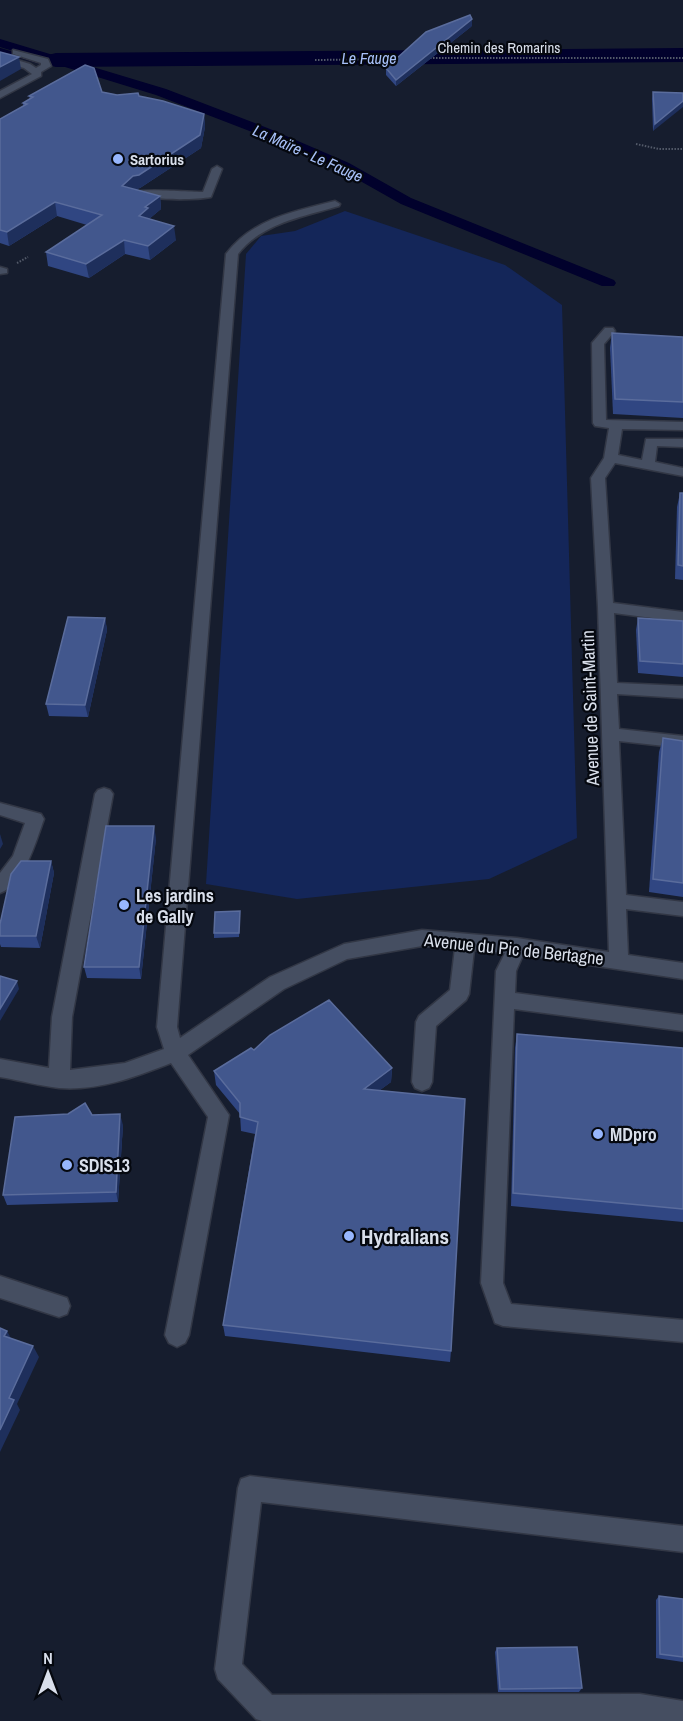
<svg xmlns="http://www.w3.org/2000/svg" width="683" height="1721" font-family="'Archivo Narrow',sans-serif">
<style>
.green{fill:#142659}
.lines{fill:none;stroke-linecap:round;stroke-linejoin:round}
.stream{stroke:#01012c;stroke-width:4}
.canal{fill:#01012c;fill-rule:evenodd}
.river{fill:#01012c;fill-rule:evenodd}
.minor-casing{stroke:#323745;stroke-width:3}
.path{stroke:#535a69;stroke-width:2;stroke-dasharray:1.5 1.5;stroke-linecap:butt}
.minor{fill:#454e61;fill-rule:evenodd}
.wall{fill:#304682}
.shaded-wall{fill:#1e2f5c}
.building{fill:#42578d;stroke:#5a6c9c;stroke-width:1.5}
.poi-dot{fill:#97b6fd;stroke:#05080f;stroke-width:2}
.labels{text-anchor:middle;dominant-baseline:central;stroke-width:4.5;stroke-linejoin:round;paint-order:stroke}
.far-street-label{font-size:15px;fill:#d9dfeb;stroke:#05080f}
.far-poi-label{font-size:15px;font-weight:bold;fill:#d9dfeb;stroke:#05080f;text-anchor:start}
.far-water-label{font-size:16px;font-style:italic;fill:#a7c0f8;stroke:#05080f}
.street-label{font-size:18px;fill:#d9dfeb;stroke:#05080f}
.poi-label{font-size:18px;font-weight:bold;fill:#d9dfeb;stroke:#05080f;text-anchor:start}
.near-poi-label{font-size:21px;font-weight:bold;fill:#d9dfeb;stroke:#05080f;text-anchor:start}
</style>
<rect width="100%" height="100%" fill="#161d2e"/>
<polygon class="green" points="345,211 505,265 562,305 577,838 489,879 297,899 206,884 246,254 261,236 295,231"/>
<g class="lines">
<polyline class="stream" points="0,50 46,64 56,60"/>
<polygon class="canal" points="0,39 166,89 270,129 349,163 411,198 614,280 616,283 614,286 602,286 401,204 339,169 260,135 156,95 0,47"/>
<polygon class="river" points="683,48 683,62 56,67 48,65 45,60 48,55 56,53"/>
<g class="minor-casing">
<g id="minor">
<polygon points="13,50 48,59 51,66 41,72 41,76 0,98 0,91 32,74 24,68 0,61 0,55 30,64 36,68 41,65 41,63 13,54"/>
<path d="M 217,166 L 222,169 L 211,197 C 195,200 147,201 135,192 C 139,188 192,192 203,192 L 212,169 Z"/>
<path d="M 335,201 L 340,204 L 339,206 C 302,217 262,223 238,254 L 177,1027 L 180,1038 L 270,977 L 344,944 L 422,930 L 517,938 L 609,952 L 598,607 L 591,478 L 604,458 L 609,428 L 595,426 L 593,423 L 592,343 L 605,328 L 613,328 L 615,331 L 604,344 L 606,420 L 683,422 L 683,430 L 622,429 L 618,455 L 642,460 L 646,439 L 683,439 L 683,447 L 657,446 L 655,462 L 683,468 L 683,476 L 615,463 L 605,478 L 613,603 L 683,612 L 683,622 L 614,613 L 617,683 L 683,686 L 683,698 L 617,694 L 619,729 L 683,736 L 683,748 L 619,741 L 626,895 L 683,902 L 683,916 L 626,909 L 628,955 L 683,963 L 683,979 L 523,955 L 516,971 L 515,993 L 683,1015 L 683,1031 L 514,1009 L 503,1283 L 511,1304 L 683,1320 L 683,1342 L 503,1326 L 495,1323 L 481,1283 L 496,971 L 505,953 L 474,950 L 469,994 L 466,1000 L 436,1026 L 432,1082 L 429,1088 L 422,1091 L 415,1088 L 412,1082 L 416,1022 L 419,1016 L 450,990 L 455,948 L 422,946 L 347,959 L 284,989 L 188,1055 L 229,1115 L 189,1335 L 185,1343 L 177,1347 L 169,1343 L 165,1335 L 208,1117 L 171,1063 C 135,1077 99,1091 59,1088 C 40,1086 19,1080 0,1077 L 0,1059 L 49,1068 L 52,1017 L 95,794 L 98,790 L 104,788 L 110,790 L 113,794 L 72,1017 L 70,1070 L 125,1063 L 164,1049 L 157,1027 L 226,254 C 252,219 295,211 335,201 Z"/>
<polygon points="0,267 7,269 7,273 0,274"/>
<path d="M 0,803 L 41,814 L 44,819 C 36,841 24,885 0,893 L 0,873 L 13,856 L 25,823 L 0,815 Z"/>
<polygon points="0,1276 67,1298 70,1306 67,1314 59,1317 0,1298"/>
<polygon points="250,1476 683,1526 683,1552 261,1502 242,1664 272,1695 640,1694 683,1701 683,1721 262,1721 256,1719 218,1679 215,1669 238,1488 241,1479"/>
</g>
</g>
<g class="path">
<polyline points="427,58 683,58"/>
<polyline points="315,60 401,59"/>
<polyline points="636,144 659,149 683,149"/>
<polyline points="17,263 28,257"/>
</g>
<use href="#minor" class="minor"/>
</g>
<g class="wall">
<polygon points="472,26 396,86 386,75 386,68"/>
<polygon points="102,92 117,95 139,96 204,114 205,127 201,148 140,188 136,189 160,196 161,209 149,219 176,240 150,260 125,254 89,278 48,266 46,252 87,225 57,216 9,246 0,243 0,119 23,106 23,103 30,99 29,96"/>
<polygon points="653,92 683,93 653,131 652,99"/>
<polygon points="612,333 683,337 683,418 613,414 610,348"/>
<polygon points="680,493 683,493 683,580 675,579 677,507"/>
<polygon points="105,618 107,630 88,717 49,716 46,704"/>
<polygon points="638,618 683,621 683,677 638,673 636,630"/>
<polygon points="663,738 683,741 683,897 649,892 659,752"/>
<polygon points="156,838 141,979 87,978 84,967"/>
<polygon points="51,861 54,873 40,948 1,947 0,944 0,924"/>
<polygon points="240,916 239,937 214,938 214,933"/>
<polygon points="517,1034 683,1048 683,1222 511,1206 515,1048"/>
<polygon points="254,1050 392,1068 391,1082 380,1090 451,1351 450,1362 225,1336 223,1325 255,1134 241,1131 240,1114 216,1085 214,1071"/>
<polygon points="92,1115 123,1125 118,1202 7,1205 3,1195"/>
<polygon points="659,1596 683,1599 683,1662 656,1658 656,1600"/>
<polygon points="497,1648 582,1688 579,1692 498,1692 495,1652"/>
</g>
<g class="shaded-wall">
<polygon points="472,19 472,26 396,86 396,80"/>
<polygon points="19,57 21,69 0,81 0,67"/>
<polygon points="683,101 683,107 653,131 655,124"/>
<polygon points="204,114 205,127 201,148 140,188 134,190 122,186"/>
<polygon points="160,196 161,209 149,219 150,222 139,216 145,207"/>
<polygon points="55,202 57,216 9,246 7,232"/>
<polygon points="174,226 176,240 150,260 148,246"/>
<polygon points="124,240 125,254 89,278 86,264"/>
<polygon points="105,618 107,630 88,717 85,705"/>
<polygon points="154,826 156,838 141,979 139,967"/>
<polygon points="0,834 3,844 0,849"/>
<polygon points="51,861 54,873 40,948 36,936"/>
<polygon points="17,981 19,989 0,1021 0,1009"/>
<polygon points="392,1068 391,1082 364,1102 364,1089"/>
<polygon points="120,1114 123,1125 118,1202 116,1192"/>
<polygon points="7,1331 13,1342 4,1336"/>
<polygon points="33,1346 39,1357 17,1404 20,1410 0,1452 0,1430 9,1398"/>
</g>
<g class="building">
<polygon points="470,15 472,19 396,80 386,68 426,32"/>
<polygon points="0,52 19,57 0,67"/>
<polygon points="85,65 94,68 102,92 117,95 138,93 139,96 163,101 204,114 200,135 139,175 133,176 122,186 160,196 145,207 148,208 139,216 174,226 148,246 124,240 86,264 46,252 102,215 55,202 7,232 0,230 0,119 27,104 23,103 33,97 29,96"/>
<polygon points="653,92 683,93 683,101 655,124"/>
<polygon points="612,333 683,337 683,402 615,399"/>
<polygon points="680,493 683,493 683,566 678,565"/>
<polygon points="68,617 105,618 85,705 46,704"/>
<polygon points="638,618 683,621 683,664 640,661"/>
<polygon points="663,738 683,741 683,883 653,879"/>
<polygon points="106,826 154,826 139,967 84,967"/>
<polygon points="21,861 51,861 36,936 0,936 0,924 11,874"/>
<polygon points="240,911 239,933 214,933 215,912"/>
<polygon points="0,976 17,981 0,1009"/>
<polygon points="329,1000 392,1068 364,1089 465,1099 451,1351 223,1325 258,1122 240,1117 240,1103 214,1071 251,1048 254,1050 270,1035"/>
<polygon points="517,1034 683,1048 683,1209 513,1193"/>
<polygon points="85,1103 92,1115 120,1114 116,1192 3,1195 15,1117 68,1114"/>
<polygon points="0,1328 7,1331 4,1336 33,1346 9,1398 14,1400 0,1430"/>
<polygon points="659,1596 683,1599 683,1657 660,1654"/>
<polygon points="577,1647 582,1688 500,1689 497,1648"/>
</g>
<g class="poi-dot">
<circle cx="118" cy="159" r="6"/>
<circle cx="124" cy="905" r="6"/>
<circle cx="598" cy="1134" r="6"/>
<circle cx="67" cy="1165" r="6"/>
<circle cx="349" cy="1236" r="6"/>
</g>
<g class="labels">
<g class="far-street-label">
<text x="499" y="47">Chemin des Romarins</text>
</g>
<g class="far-poi-label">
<text x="130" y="159">Sartorius</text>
</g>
<g class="far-water-label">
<text x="369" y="58">Le Fauge</text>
<text transform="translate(308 153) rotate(24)">La Maïre - Le Fauge</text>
</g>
<g class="street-label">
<text transform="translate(590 708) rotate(-92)">Avenue de Saint-Martin</text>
<text transform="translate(514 949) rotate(6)">Avenue du Pic de Bertagne</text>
</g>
<g class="poi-label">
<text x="136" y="895">Les jardins<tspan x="136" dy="21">de Gally</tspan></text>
<text x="610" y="1134">MDpro</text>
<text x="79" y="1165">SDIS13</text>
</g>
<g class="near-poi-label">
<text x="361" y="1236">Hydralians</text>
</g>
</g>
<g transform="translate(48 1673)" stroke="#05080f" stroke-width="4.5" paint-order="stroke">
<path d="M0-4.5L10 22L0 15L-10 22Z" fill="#d9dfeb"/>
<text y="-9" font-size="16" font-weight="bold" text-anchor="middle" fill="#d9dfeb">N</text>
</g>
</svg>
